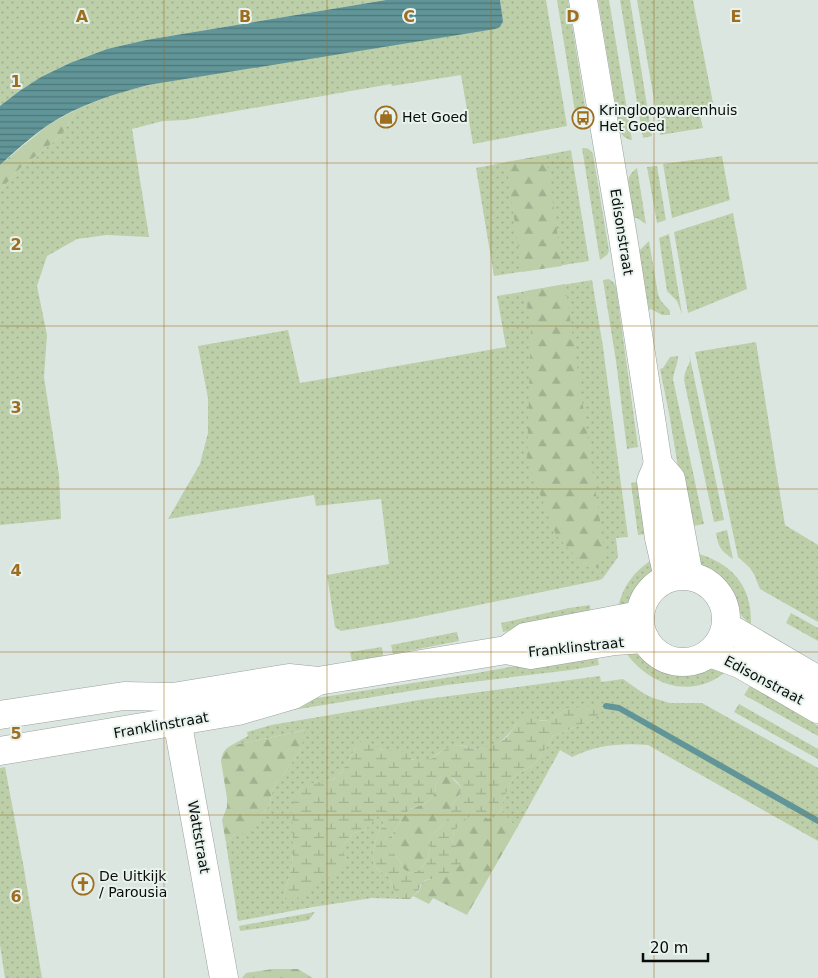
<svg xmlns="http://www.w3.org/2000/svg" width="818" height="978" font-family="'DejaVu Sans',sans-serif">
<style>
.grass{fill:url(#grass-dots)}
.forest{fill:url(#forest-firs)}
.wetland{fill:url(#wetland-marsh);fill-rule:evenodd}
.water{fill:url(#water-rules)}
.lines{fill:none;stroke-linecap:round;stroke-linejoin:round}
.stream{stroke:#619598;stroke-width:6}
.minor-casing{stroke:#99a29d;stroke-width:29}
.minor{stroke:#fff;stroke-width:28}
.grid{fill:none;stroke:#9d6d20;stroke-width:1;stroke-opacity:0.55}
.labels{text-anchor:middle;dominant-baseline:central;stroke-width:4;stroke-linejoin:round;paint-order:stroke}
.poi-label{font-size:14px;fill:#090c0b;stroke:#e9f3ee;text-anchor:start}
.street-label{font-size:14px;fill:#090c0b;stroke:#e9f3ee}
.grid-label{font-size:16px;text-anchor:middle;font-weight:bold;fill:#9d6d20;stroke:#e9f3ee;stroke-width:4;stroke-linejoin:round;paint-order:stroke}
</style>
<defs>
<pattern id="grass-dots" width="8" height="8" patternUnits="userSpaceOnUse" patternTransform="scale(1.25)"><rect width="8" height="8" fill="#bccfa9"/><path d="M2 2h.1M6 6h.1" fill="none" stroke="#a0b190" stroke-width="1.8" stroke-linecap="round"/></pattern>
<pattern id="forest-firs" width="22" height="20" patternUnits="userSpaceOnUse" patternTransform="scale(1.25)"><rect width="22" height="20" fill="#bccfa9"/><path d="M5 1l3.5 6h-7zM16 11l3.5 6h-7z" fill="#a0b190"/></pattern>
<pattern id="wetland-marsh" width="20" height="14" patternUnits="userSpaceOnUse" patternTransform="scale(1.25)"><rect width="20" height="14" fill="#bccfa9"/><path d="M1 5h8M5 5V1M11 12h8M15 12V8" fill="none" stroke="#a0b190"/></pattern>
<pattern id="water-rules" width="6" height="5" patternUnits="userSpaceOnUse" patternTransform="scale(1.25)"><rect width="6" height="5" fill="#619598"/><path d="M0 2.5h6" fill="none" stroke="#4e787a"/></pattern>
</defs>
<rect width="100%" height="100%" fill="#dce6e1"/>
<g class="grass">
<polygon points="0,0 386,0 146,40 107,49 70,63 41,77 18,92 0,106"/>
<polygon points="500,0 546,0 567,126 473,144 461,75 392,86 391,84 185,120 163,121 132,129 149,237 107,235 77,239 47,256 37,286 47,335 44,377 59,475 61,519 0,525 0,191 18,170 61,136 77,109 118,93 148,85 503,21"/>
<path d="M 557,0 L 568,0 L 586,112 C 585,118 584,121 577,124 Z"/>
<polygon points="598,0 609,0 632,140 630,140 624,137 620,132"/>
<polygon points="620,0 630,0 652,136 643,138"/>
<polygon points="637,0 693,0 714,108 699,112 703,128 660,135"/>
<path d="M 582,148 C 588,148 590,149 593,154 L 609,251 L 607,255 L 600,260 Z"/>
<polygon points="571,150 589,261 494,276 476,168"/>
<polygon points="722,156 730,200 672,218 663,164"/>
<polygon points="657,166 666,220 657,223 647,167"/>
<path d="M 637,168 L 646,224 L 637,218 L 634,218 L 628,181 C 629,175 632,172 637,168 Z"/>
<polygon points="733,213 747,289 688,313 674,232"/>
<polygon points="669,234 682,314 677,301 667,291 659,238"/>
<polygon points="649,241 658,294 661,301 670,311 670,315 662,315 651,309 649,310 639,251"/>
<polygon points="609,279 613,282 616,286 638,447 627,449 616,361 603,280"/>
<polygon points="592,280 603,347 628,537 616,538 618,557 603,578 600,580 411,619 341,631 335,627 327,575 389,564 381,499 316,506 314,495 168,519 200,464 208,433 208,398 198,346 288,330 300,383 506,347 497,296"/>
<polygon points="756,342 785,525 818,545 818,622 760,589 754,574 749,567 738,557 695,352"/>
<polygon points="689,353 724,520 714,522 684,380 685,373 690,361"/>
<path d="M 678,356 C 678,364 674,371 673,379 L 704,524 L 688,527 L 669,413 L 660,369 L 663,368 L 670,357 Z"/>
<polygon points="644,481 651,533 639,535 638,535 631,483"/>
<path d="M 727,530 L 733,559 C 720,550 719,548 716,533 Z"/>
<path d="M 696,553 C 731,563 752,585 751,623 L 750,624 C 746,620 742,617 739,612 C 734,604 733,595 727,587 C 716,572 702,572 696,553 Z"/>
<path d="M 650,561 L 653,569 C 650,577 644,582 639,588 C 634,595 629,601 623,607 L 618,607 C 623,586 633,573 650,561 Z"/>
<polygon points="590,605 591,616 503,632 501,623 569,608"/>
<polygon points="791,613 818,628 818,641 786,623"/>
<polygon points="457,632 459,641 393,654 391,645"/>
<polygon points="382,647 383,656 352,661 350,652"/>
<path d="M 624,650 L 640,653 L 652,663 L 660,667 L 674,672 L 684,673 L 695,672 L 712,667 L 728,670 C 693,701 648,686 624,650 Z"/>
<polygon points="596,651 599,665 571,670 447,685 268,714 304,700 477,673"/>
<path d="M 600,676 L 601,682 L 623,679 L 643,693 L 653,698 L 670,703 L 702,703 L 818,768 L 818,841 L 648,745 C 620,743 597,745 572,757 L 560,750 L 517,828 L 501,811 L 503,800 L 511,782 L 516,775 L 534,765 L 543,753 L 553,736 L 593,720 L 568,708 L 550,720 L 518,722 C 508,736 497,749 478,749 C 471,749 465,745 459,745 C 453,746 445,749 440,752 C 437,754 434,757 431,759 C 413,765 380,750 365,740 C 348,748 349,776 328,781 C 323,783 317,783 312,783 L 293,850 L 292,866 L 284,895 L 285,901 L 347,860 L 343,852 L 343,845 L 354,833 L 365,830 L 379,814 L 382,817 L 384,824 C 374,838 373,849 373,866 L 389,877 L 396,896 L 402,899 L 372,898 L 313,907 L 238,921 L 226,843 L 234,835 L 261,816 L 270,804 L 271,796 L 276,783 L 286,771 L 300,751 L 305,730 L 230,746 L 248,736 L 247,732 L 271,725 L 419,700 Z"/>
<polygon points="753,681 771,692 818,726 818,736 744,695"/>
<polygon points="739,704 818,749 818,759 734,712"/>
<polygon points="5,767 24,869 42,978 5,978 0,945 0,768"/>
<polygon points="315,912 309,920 262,928 240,931 239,926"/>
</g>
<g class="forest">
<polygon points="77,109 61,136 18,170 0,191 0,165 48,125"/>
<polygon points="546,155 562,266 522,272 506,162"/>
<polygon points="565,284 605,555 598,567 585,567 556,535 527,461 531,328 525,291"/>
<path d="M 306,730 L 300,751 L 286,771 L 276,783 L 271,796 L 270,804 L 261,816 L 244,833 L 234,835 L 226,843 L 222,820 L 227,807 L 227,798 L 221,761 C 222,754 224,750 230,746 Z"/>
<path d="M 442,776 L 450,776 L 462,788 L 458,797 L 453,803 L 450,817 L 443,825 L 430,836 C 430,850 430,864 417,871 C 413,873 410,874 406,871 C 401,868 401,862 398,858 C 396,856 394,854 392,852 L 392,836 L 403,817 L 410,809 L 424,804 L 431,799 L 435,793 L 436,783 Z"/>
<path d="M 501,811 L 517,828 L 467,915 L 433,898 L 429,904 L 413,896 C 415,894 417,893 419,891 C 424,882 418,882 431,879 L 452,843 L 454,831 L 465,819 L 472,814 L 480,814 L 495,817 Z"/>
<polygon points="273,969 298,969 313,978 242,978 246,973"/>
</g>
<path class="wetland" d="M 606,706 L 593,720 L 553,736 L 543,753 L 534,765 L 516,775 L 511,782 L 503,800 L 501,811 L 495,817 L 488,819 L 480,814 L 472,814 L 454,831 L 452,843 L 464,852 L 463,859 L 460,865 L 449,876 L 425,880 L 421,884 L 419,890 L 410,899 L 402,899 L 396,896 L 389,877 L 373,866 C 373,849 374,838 384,824 L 382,817 L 379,815 L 365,830 L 354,833 L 343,845 L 343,852 L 347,860 L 344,867 L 291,902 L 285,901 L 284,895 L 292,866 L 293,850 L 292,811 L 295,799 L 303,789 L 312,783 L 328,781 L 334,779 L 342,772 L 359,742 L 365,739 L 382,750 L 406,752 L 412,760 L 431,759 L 442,751 L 451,746 L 459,745 L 476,749 L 485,748 L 500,742 L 507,737 L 518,722 L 531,712 L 540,721 L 550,720 L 568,708 ZM 442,776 C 453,776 456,780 462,788 L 458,797 L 453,803 L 449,817 L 443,825 L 430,836 C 430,850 430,864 417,871 C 413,873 410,874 406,871 C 401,868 401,862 398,858 C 396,856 394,854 392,852 L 392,836 L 403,817 L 410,809 L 424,804 L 431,799 L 435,793 L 436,783 Z"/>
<path class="water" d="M 386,0 L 500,0 L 503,21 L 500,27 L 495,29 L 148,85 C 114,94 78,105 48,125 C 31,137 15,151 0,165 L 0,106 L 18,92 L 41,77 L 70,63 L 107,49 L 146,40 Z"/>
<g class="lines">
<polyline class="stream" points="606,706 619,708 818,821"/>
<g class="minor-casing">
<g id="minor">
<polyline points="583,0 623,237 658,464 671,479 689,576"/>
<polyline points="658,464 651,481 659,538 668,578"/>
<circle cx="683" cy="619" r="43"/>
<polyline points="726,626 818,680"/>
<polyline points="512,646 525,637 640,615"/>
<polyline points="710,653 740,664 818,709"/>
<polyline points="174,703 224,978"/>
<polyline points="0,715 124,696 173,697 289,678 318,681 506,650 531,655 615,641 645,639"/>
<polyline points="0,751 238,711 293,695 316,682"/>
</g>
</g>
<use href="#minor" class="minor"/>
</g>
<path class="grid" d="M 164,0 L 164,978M 327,0 L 327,978M 491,0 L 491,978M 654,0 L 654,978M 0,163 L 818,163M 0,326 L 818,326M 0,489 L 818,489M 0,652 L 818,652M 0,815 L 818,815"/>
<defs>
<g id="shop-ring" transform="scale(1.125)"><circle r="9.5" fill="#e9f3ee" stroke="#9d6d20" stroke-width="1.5"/><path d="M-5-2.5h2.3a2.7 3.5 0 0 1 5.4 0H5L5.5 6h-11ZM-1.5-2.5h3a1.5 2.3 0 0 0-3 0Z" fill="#9d6d20"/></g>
<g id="bus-ring" transform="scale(1.125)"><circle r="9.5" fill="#e9f3ee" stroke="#9d6d20" stroke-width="1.5"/><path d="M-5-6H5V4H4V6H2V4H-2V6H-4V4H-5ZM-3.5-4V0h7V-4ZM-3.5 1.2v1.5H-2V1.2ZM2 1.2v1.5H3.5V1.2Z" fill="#9d6d20"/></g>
<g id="church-ring" transform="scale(1.125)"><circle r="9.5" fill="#e9f3ee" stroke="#9d6d20" stroke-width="1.5"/><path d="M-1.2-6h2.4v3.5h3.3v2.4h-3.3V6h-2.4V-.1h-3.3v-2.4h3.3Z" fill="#9d6d20"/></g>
</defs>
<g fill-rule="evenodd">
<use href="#shop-ring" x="386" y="117"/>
<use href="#bus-ring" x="583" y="118"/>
<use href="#church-ring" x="83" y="884"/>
</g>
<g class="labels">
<g class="poi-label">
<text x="599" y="110">Kringloopwarenhuis<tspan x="599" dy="16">Het Goed</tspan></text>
<text x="402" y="117">Het Goed</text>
<text x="99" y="876">De Uitkijk<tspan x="99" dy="16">/ Parousia</tspan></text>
</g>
<g class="street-label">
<text transform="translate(622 232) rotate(81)">Edisonstraat</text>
<text transform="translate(576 647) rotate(-6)">Franklinstraat</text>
<text transform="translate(764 680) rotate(28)">Edisonstraat</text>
<text transform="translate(161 725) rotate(-10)">Franklinstraat</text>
<text transform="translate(199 837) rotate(80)">Wattstraat</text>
</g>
</g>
<g class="grid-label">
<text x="82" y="22">A</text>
<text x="245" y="22">B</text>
<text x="409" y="22">C</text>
<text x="573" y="22">D</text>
<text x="736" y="22">E</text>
<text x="16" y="87">1</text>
<text x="16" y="250">2</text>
<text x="16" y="413">3</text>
<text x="16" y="576">4</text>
<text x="16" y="739">5</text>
<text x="16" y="902">6</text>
</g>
<path d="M643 953v8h65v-8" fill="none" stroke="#090c0b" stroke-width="2.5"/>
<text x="650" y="953" font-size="15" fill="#090c0b" stroke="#e9f3ee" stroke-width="4" paint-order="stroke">20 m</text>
</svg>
